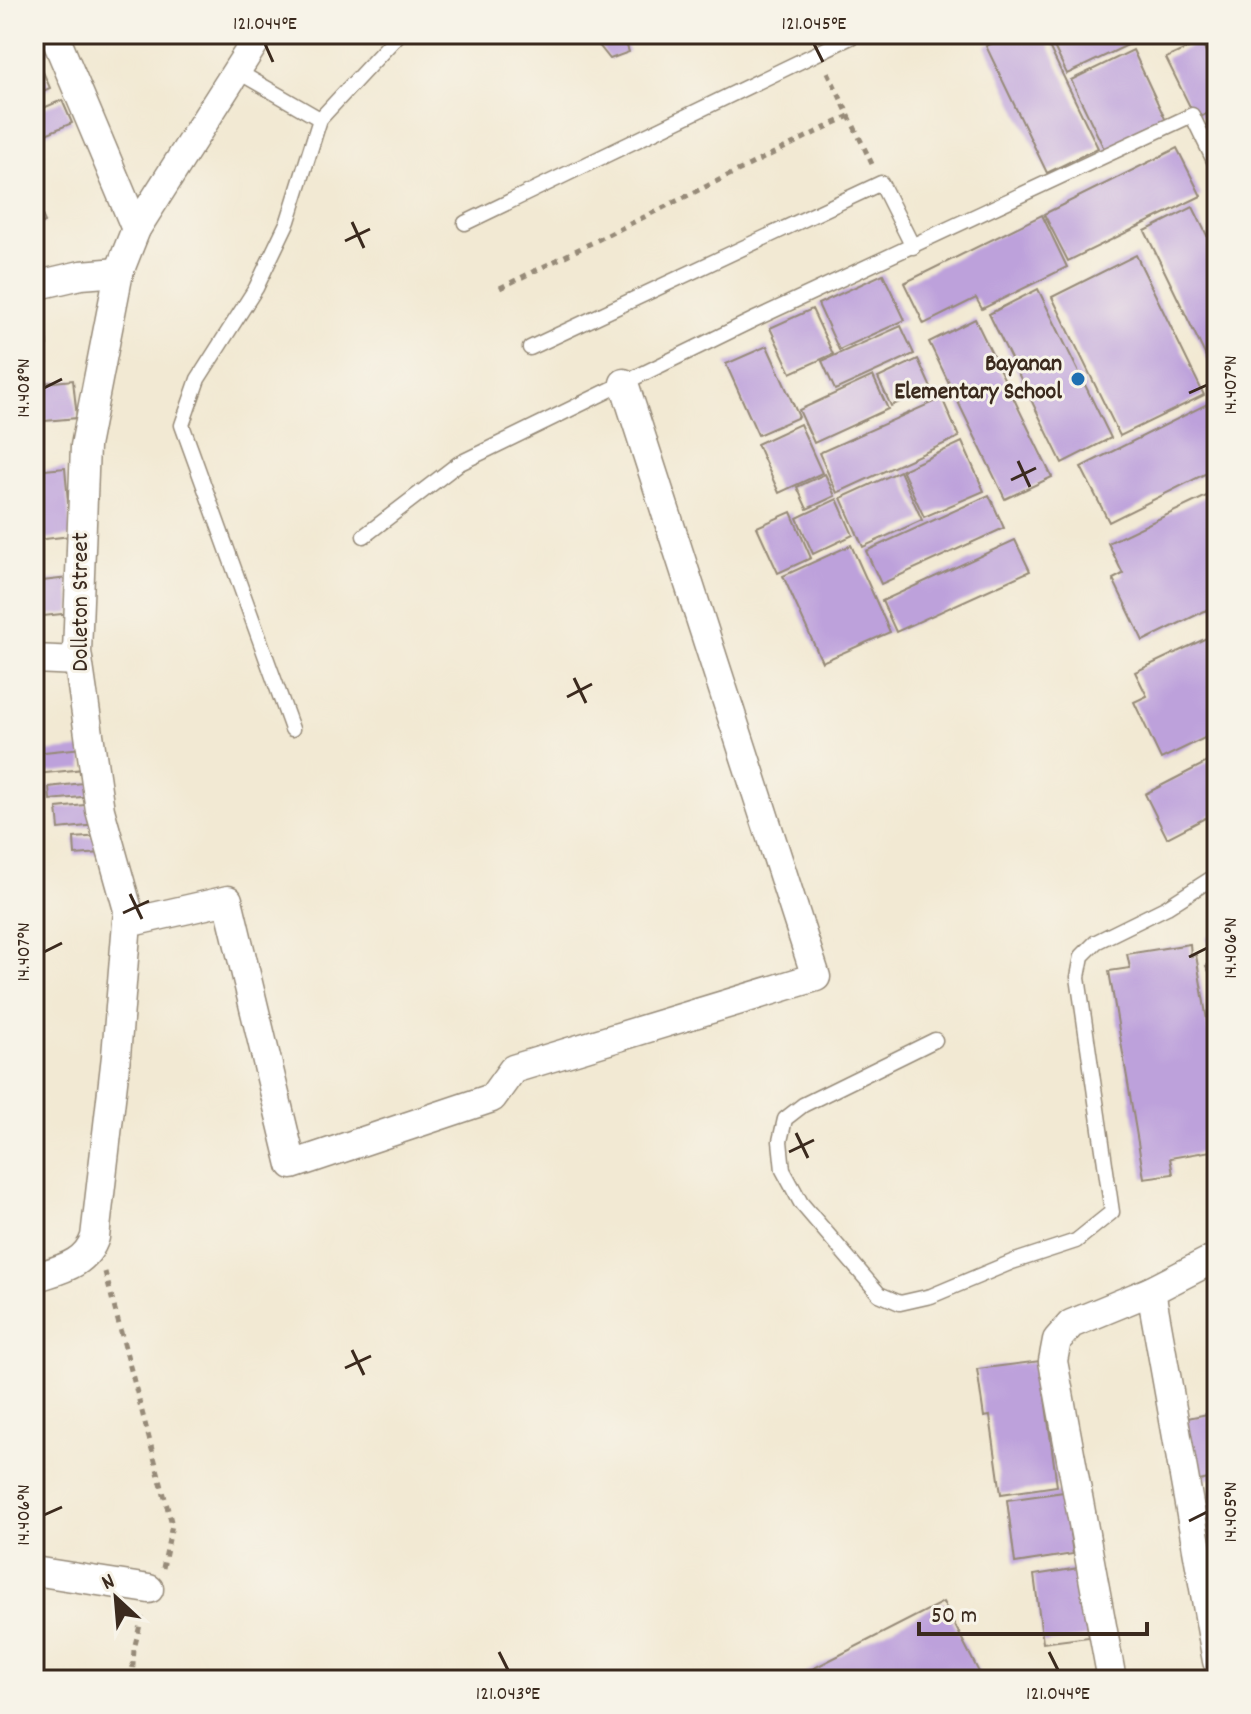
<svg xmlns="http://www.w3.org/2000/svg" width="1251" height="1714" font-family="Dekko,sans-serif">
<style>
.building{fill:#bda1db}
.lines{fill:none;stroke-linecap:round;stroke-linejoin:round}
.lane-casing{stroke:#968a78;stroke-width:17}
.street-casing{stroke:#968a78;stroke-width:31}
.path{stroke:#968a78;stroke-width:5;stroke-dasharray:6 6;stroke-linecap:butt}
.lane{stroke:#fff;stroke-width:14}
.street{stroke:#fff;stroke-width:28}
.ticks{fill:none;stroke:#3b2a1e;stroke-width:3}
.poi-dot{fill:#1f6fb2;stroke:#f7f3e8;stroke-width:3}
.labels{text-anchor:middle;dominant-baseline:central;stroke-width:6;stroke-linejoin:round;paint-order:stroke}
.poi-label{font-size:24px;font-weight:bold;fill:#3b2a1e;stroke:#f7f3e8;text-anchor:end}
.street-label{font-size:24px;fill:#3b2a1e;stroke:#f7f3e8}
.neatline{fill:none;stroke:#3b2a1e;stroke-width:3}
.ticks-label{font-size:20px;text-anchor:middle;fill:#3b2a1e}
</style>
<rect width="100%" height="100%" fill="#f7f3e8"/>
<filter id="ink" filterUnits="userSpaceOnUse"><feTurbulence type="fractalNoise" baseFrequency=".0125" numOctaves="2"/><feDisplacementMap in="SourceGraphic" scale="16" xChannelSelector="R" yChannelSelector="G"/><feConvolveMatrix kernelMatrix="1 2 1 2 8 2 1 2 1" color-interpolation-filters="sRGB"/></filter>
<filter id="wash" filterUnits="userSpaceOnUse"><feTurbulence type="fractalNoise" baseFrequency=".006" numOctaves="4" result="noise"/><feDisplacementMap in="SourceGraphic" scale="32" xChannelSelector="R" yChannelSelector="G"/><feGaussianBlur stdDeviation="1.8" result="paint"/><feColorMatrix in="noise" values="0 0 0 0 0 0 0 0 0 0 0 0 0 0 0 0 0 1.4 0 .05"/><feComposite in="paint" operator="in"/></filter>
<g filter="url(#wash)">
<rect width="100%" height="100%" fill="#f2e9d3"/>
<g id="blocks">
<g class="building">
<polygon points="34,34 50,34 56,48 34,57"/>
<polygon points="1011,34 1043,34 1098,148 1047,173 986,46"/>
<polygon points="1048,34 1131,34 1134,42 1067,74"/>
<polygon points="1202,34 1217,34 1217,48 1210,51"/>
<polygon points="623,35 629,52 610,59 598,44"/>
<polygon points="1201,42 1217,76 1217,109 1196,119 1166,58"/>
<polygon points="1133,50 1167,123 1106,153 1071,80"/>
<polygon points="40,65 50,88 34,95 34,68"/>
<polygon points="62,100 72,123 34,139 34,112"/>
<polygon points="1217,120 1217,158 1202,127"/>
<polygon points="1177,148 1201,196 1068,261 1044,214"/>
<polygon points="34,196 45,222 34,227"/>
<polygon points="1193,207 1217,256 1217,379 1145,231"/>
<polygon points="1042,215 1067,267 982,309 976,298 924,324 904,283"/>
<polygon points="1136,255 1204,395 1120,436 1052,297"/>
<polygon points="883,274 905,320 839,350 818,304"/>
<polygon points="1038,289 1111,438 1062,463 989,314"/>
<polygon points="812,309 833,354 791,373 770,328"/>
<polygon points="44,311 47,345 34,347 34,312"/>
<polygon points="975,319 1052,477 1005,499 929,342"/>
<polygon points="901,326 914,354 835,390 822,361"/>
<polygon points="767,346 799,417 758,435 726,364"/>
<polygon points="40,355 41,373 34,374 34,356"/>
<polygon points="918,359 931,388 891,406 878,378"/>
<polygon points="873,376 888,409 814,443 799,410"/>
<polygon points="73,380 77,418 34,422 34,384"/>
<polygon points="942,398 959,437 837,493 819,453"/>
<polygon points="1217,399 1217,468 1109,522 1081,467"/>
<polygon points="800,424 822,473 779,493 757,444"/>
<polygon points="962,442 984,491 924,517 902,470"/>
<polygon points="65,468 71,536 36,540 34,471"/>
<polygon points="900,471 922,520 863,547 841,498"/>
<polygon points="825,474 835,496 807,509 797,487"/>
<polygon points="1217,491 1217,605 1143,641 1113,579 1123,574 1108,543"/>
<polygon points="989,495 1004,528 881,584 866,551"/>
<polygon points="837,499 853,535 813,554 797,518"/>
<polygon points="791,512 811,558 778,573 757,527"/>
<polygon points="1015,540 1030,571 896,632 882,601"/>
<polygon points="851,545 890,632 822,662 783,576"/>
<polygon points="68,578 71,613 34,617 34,582"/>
<polygon points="1217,633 1217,732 1161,759 1134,702 1147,696 1135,672"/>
<polygon points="82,748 83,769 37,774 35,753"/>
<polygon points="1217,757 1217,812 1167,838 1145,794"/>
<polygon points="91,782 92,796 50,800 49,787"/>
<polygon points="94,804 96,825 59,829 57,808"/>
<polygon points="101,836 102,853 75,855 74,838"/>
<polygon points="1217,932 1217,958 1206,938"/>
<polygon points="1190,944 1191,956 1196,955 1217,1080 1217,1150 1170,1158 1173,1174 1144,1178 1109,971 1130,968 1127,954"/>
<polygon points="1217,960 1217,986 1206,966"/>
<polygon points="1040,1361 1057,1486 1001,1494 990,1416 984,1417 977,1369"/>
<polygon points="1217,1412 1217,1477 1195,1482 1183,1419"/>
<polygon points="1064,1492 1073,1554 1015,1563 1007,1500"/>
<polygon points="1079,1568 1089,1637 1043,1643 1034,1575"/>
<polygon points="943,1602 983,1680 791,1680"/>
</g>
</g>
</g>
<g filter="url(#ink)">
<use href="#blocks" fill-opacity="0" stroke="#968a78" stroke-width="2"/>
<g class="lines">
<g class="lane-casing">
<g id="lane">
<polyline points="235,70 320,119"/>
<polyline points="465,223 857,34"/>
<polyline points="530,348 881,183 913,247"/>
<polyline points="364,536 458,464 753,320 1192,115 1217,167"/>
<polyline points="292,729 182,425 198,379 256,288 288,221 320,119 399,34"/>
<polyline points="935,1040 803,1105 785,1119 780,1141 783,1170 801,1203 879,1294 900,1303 931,1296 1012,1262 1076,1241 1112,1212 1078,977 1082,956 1096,942 1167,907 1217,875"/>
</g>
</g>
<g class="street-casing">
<g id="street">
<polyline points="54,34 136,229"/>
<polyline points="34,286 81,275 119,272"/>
<polyline points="34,659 78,661"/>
<polyline points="127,923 228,900 292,1165 492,1098 513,1069 816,977 624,383"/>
<path d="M 34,1278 C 60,1269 86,1265 95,1237 L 116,1056 L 128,910 L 100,810 L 77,652 L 85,446 L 119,272 L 136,229 L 260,34"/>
<polyline points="1151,1291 1217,1661"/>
<polyline points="34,1571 149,1589"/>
<polyline points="1112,1680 1053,1361 1057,1340 1071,1324 1151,1291 1217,1257"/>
</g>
</g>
<g class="path">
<polyline points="828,72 872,164"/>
<polyline points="500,288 849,116"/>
<polyline points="105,1272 172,1525 163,1568"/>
<polyline points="132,1680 134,1649 142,1617"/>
</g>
<use href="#lane" class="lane"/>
<use href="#street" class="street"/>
</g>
</g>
<path class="ticks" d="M 265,44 L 273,62M 814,44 L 823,62M 352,222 L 364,248M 345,241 L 370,229M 44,388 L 62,379M 1189,393 L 1207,385M 1018,461 L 1030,487M 1011,480 L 1036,468M 574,678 L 586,703M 567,697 L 592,684M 130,894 L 142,919M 123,913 L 149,901M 44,952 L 62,943M 1189,957 L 1207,948M 796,1133 L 808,1158M 789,1152 L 814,1140M 352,1350 L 364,1375M 345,1368 L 371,1356M 44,1515 L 62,1507M 1189,1521 L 1207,1512M 499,1652 L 508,1670M 1049,1652 L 1058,1670"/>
<circle class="poi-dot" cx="1078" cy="379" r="8"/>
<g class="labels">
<g class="poi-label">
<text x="1062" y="365">Bayanan<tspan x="1062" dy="28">Elementary School</tspan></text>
</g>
<g class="street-label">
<text transform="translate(82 602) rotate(-90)">Dolleton Street</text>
</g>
</g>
<rect width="1251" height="1714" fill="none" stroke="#f7f3e8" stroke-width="88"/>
<g transform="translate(116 1598) rotate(334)" stroke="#f7f3e8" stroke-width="6" paint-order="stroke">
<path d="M0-6L14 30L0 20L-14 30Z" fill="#3b2a1e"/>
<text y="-12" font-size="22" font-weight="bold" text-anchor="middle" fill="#3b2a1e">N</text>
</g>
<path d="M919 1622v12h228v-12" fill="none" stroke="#3b2a1e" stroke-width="4"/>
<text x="931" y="1622" font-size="24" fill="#3b2a1e" stroke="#f7f3e8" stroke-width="6" paint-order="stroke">50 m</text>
<rect x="44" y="44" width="1163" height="1626" class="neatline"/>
<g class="ticks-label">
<text x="265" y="29">121.044°E</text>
<text x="814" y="29">121.045°E</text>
<text transform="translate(1229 385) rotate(-90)" y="7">14.407°N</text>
<text transform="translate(22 388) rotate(-90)" y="7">14.408°N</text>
<text transform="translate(1229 948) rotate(-90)" y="7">14.406°N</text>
<text transform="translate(22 952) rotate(-90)" y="7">14.407°N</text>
<text transform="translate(1229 1512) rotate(-90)" y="7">14.405°N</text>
<text transform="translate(22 1515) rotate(-90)" y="7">14.406°N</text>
<text x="508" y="1699">121.043°E</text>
<text x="1058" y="1699">121.044°E</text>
</g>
</svg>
